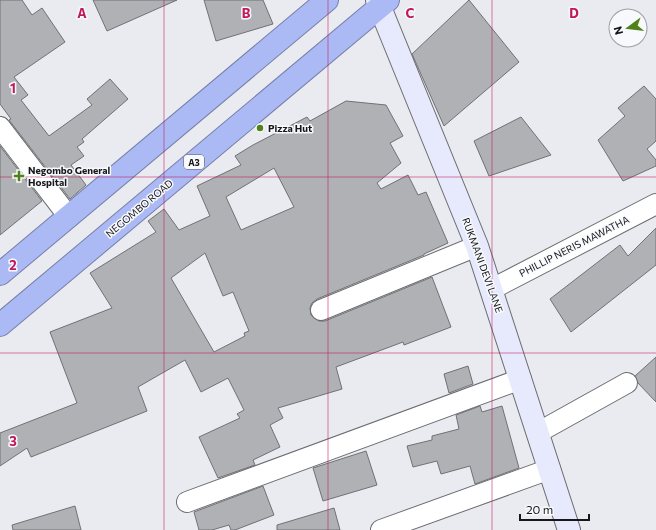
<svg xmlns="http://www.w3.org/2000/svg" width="656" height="530" font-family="Commissioner,sans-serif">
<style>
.building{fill:#b0b1b5;stroke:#707175;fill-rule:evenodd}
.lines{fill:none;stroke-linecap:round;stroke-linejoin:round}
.street-casing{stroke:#6c6d71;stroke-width:22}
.secondary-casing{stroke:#6c6d71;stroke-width:24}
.highway-casing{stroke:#7780a8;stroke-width:24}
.street{stroke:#fff;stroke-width:20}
.secondary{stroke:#e6eafc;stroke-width:22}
.highway{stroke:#abb9f5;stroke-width:22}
.grid{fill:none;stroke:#c2185b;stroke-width:1;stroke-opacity:0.55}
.poi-dot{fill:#4f8319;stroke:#f7f9fd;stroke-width:1.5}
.labels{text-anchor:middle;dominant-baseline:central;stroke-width:3;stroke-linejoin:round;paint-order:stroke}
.shield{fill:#f7f9fd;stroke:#5a5b5d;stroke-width:1}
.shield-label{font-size:9px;font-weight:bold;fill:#171719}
.poi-label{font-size:10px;font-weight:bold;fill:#171719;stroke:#f7f9fd;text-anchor:start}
.street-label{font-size:10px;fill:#171719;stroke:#f7f9fd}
.grid-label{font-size:13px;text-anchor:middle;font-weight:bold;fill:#c2185b;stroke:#f7f9fd;stroke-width:3;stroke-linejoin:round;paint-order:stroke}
</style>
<rect width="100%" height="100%" fill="#eaebf0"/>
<g class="building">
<polygon points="0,0 22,0 32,15 42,8 65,42 14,77 28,95 21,100 49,136 92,105 87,99 110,79 128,99 82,139 84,142 77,147 84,156 71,165 86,185 70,199 9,120 11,119 0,104"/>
<polygon points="93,0 177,0 107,31"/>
<polygon points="204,0 263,0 273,24 216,41"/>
<polygon points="469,0 519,62 444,126 412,54"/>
<polygon points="644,86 656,99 656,141 647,149 656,160 656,166 623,181 598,140 625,116 618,108"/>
<path d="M 346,101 L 386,105 L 403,136 L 390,143 L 401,163 L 377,183 L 381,189 L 408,175 L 418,195 L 426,192 L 448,243 L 424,254 L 424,255 L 317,299 L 312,303 L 310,308 L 311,315 L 319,321 L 325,321 L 432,277 L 451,327 L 404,345 L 403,342 L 336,367 L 342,389 L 278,408 L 283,418 L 270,425 L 280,447 L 253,460 L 255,465 L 218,478 L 199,437 L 240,418 L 237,414 L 244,410 L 228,378 L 201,392 L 185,360 L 138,387 L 147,411 L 31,457 L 27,448 L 0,466 L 0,433 L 77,403 L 50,332 L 112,308 L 90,273 L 156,232 L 148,221 L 164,209 L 179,230 L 210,216 L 197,186 L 241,165 L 235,156 L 253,145 L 307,117 L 310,121 ZM 274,168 L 294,207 L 241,230 L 226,197 ZM 205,253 L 223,296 L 233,292 L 249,331 L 244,333 L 245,336 L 214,352 L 171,278 Z"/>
<polygon points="521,117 551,155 489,176 474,141"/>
<polygon points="0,146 42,201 0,235"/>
<polygon points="656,228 656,265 571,332 550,299 620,245 628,256"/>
<polygon points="656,357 656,402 638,383 635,376"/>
<polygon points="468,366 473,384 449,393 444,374"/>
<polygon points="480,406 482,412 502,406 519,468 475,484 470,466 441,474 437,461 413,467 407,446 432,440 432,436 459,429 456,415"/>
<polygon points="366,451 377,485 323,501 313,468"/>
<polygon points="263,486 274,515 235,530 231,530 229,525 212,530 199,530 194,512"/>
<polygon points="75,506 81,530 13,530 12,525"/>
<polygon points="334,508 340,530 277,530 277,525"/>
</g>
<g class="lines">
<g class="street-casing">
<g id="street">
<polyline points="0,127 69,217"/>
<polyline points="492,289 656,204"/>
<polyline points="321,310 477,246"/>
<polyline points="539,432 627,383"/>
<polyline points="187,502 521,379"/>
<polyline points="381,530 550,469"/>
</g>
</g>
<g class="secondary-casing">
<polyline id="secondary" points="377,0 477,246 569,530"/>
</g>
<g class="highway-casing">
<g id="highway">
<polyline points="0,274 327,0"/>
<polyline points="0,325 388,0"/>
</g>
</g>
<use href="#street" class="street"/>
<use href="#secondary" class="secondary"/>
<use href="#highway" class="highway"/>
</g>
<path class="grid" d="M 164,0 L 164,530M 328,0 L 328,530M 492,0 L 492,530M 0,177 L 656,177M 0,353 L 656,353"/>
<g class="poi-dot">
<circle cx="260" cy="128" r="4"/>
<path d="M17 170h4v4h4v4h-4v4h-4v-4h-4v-4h4z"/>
</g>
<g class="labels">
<rect class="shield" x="184" y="155" width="20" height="14" rx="3"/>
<g class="shield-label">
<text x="194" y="162">A3</text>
</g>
<g class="poi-label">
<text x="268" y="128">Pizza Hut</text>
<text x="28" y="170">Negombo General<tspan x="28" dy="12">Hospital</tspan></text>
</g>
<g class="street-label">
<text transform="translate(139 208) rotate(-40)">NEGOMBO ROAD</text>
<text transform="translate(574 246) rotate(-27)">PHILLIP NERIS MAWATHA</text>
<text transform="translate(483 265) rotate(70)">RUKMANI DEVI LANE</text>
</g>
</g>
<g class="grid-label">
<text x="82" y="18">A</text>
<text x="246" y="18">B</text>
<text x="410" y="18">C</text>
<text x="574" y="18">D</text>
<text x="13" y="93">1</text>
<text x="13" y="270">2</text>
<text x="13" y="446">3</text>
</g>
<g transform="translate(628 28) rotate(255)"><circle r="19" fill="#f7f9fd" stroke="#9d9fa2"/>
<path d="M0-3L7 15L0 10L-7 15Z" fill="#4f8319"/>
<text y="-6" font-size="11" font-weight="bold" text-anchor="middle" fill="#171719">N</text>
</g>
<path d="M520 514v6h69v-6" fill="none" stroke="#171719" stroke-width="2"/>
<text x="526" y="514" font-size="12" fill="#171719" stroke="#f7f9fd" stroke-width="3" paint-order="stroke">20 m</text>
</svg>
